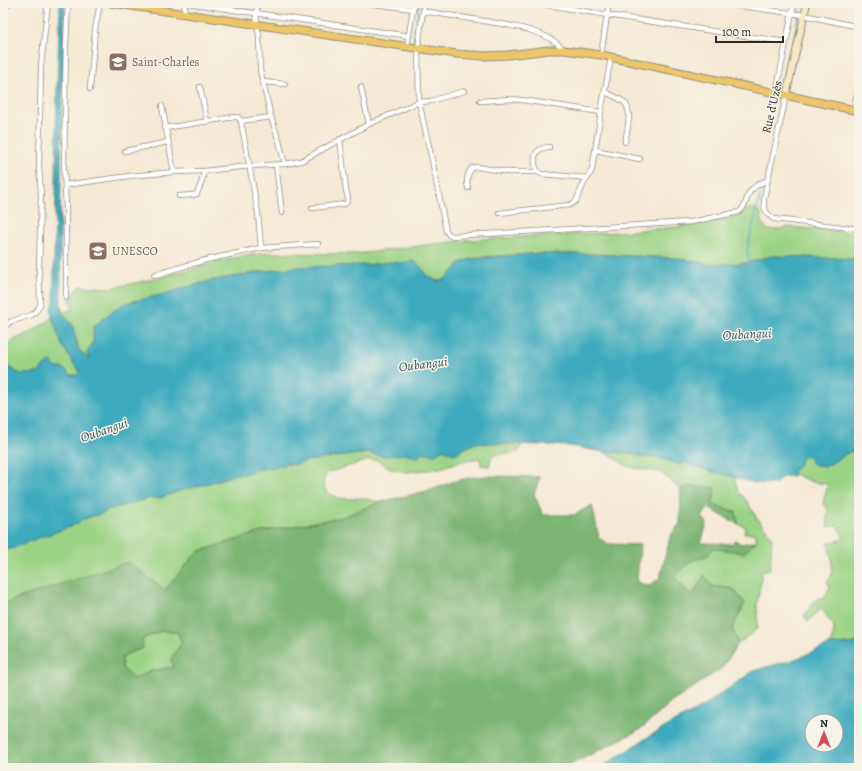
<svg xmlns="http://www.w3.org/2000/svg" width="862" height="771" font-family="Alegreya,serif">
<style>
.green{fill:#9bd386;stroke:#637f58}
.forest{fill:#7cb573;stroke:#54704f;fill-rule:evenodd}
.water{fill:#3eaabd;stroke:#346a74;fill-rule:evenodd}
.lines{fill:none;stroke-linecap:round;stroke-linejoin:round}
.stream{stroke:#3eaabd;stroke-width:1.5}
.street-casing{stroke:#908a80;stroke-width:6}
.secondary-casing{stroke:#908a80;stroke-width:8}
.primary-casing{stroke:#908a80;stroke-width:9}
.street{stroke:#fff;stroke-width:4.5}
.secondary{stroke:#f7e8c3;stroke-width:6}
.primary{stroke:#ecc669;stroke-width:7}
.labels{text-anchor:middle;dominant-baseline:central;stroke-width:3;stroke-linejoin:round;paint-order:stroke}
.education-label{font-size:12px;fill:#785e54;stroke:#f7f3e8;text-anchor:start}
.street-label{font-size:12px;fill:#2b2b2b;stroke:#f7f3e8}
.water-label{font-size:13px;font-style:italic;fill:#32575e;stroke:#f7f3e8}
</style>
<rect width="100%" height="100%" fill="#f7f3e8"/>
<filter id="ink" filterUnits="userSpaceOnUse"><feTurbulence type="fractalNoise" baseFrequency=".025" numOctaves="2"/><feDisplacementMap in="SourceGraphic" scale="8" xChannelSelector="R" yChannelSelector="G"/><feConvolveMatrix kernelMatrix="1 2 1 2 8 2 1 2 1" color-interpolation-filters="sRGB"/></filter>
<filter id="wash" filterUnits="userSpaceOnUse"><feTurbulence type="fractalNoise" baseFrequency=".012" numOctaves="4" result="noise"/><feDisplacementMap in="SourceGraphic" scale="16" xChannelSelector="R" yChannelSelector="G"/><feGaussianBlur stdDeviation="0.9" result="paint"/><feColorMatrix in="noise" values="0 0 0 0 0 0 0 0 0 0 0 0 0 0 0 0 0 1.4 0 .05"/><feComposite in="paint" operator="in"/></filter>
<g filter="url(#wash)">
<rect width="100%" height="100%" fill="#f4e9d4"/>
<g class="green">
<path d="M 750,208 L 757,209 L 761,214 L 762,222 L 767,230 L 777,230 L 788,227 L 859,233 L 859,259 L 772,256 L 747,263 L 731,264 L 710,264 L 675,258 L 585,254 L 529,254 L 480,257 L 460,263 L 447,279 L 443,280 L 437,281 L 427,276 L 425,272 L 417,263 L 411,261 L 401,263 L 391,262 L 367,265 L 334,266 L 317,267 L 260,272 L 209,281 L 157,296 L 129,302 L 122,305 L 105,317 L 94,326 C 91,336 96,340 89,349 L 90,360 L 79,350 L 72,324 L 61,311 L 61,305 L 63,312 L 73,309 L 69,301 L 80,286 L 111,288 L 144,281 L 239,257 L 266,253 L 356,254 L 467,240 L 618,232 L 678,227 L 711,222 L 738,215 Z"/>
<path d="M 52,317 C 59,335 65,356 79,370 L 79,374 C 71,378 68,372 63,368 C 58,368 55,368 52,363 L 41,369 L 39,373 L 23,374 L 18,373 L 11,368 L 3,366 L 3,345 C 20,337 38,330 52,317 Z"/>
<path d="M 475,443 L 522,444 L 519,452 L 492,455 L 489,466 L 481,465 L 480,458 L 462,461 L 436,469 L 408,472 L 391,469 L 377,460 L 369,460 L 329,472 C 321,479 323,483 326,492 L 338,498 L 349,499 L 362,498 L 380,502 L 343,517 L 262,532 L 197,552 L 165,591 L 64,584 L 16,599 L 3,605 L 3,551 C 12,548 22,546 30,541 L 72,526 L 86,518 L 103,513 L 110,509 L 151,498 L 160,498 L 187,488 L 192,488 L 228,477 L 235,474 L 245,474 L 255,470 L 277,467 L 286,464 L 298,464 L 306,461 L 367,453 L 383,456 L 422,452 L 443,449 L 454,454 Z"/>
<path d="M 859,450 L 859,642 L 850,644 L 830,645 L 834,632 L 834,626 L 821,608 L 808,622 L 804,616 L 816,599 L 824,599 L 830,586 L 827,583 L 832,575 L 832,560 L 828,543 L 844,539 L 838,526 L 828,527 L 827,518 L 828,509 L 823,503 L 828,484 L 812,482 L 794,474 L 792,472 L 798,466 L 802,457 C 811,452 818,461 825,467 L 851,451 Z"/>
<polygon points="604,452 629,453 642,457 656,457 681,465 685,462 689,465 734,477 738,491 747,501 756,517 772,537 770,569 762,571 757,605 758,628 738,644 732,628 745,603 733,589 712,586 692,596 674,578 689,562 708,555 713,548 744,553 756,541 756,533 744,533 746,527 738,524 736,512 713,505 690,486 681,490 660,472 629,467"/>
<polygon points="161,631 177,632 182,642 171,659 174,667 150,671 134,679 122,668 122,657 129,653 143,648 142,639"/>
</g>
<path class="forest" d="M 487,476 L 540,477 L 534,494 L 543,515 L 574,515 L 592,505 L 599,538 L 608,544 L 640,545 L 637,582 L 648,586 L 660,578 L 670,537 L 680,523 L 681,490 L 690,486 L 715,488 L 713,505 L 736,512 L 738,524 L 708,508 L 702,517 L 707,523 L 701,543 L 732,544 L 735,540 L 741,544 L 756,541 L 744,553 L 713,548 L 708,555 L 689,562 L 675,578 L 692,596 L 704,575 L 712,586 L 733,589 L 745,603 L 732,628 L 738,644 L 722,668 L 672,702 L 641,729 L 564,768 L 3,768 L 3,605 L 16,599 L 128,562 L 165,590 L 197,552 L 262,532 L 343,517 L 380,502 L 431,490 L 455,481 L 474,477 ZM 161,631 L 177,632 L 182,642 L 171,659 L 174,667 L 150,671 L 134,679 L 122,668 L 122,657 L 129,653 L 143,648 L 142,639 Z"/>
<g class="water">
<path d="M 60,3 L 65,3 L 62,117 L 60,228 L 61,311 L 72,324 L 79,350 L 89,359 L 87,352 C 89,348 93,345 94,340 C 94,335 92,331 94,326 L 105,317 L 122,305 L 129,302 L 157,296 L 209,281 L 260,272 L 299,267 L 367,265 L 391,262 L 401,263 L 411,261 L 415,262 L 417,263 L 425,272 L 427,276 L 437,281 L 443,280 L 447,278 L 460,263 L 470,259 L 529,254 L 585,254 L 675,258 L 710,264 L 731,264 L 747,263 L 772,256 L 859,259 L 859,450 L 851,451 L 825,467 L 812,464 L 810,461 L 812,457 C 798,455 804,458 798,467 C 796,469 794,470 792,471 L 794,474 L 792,477 C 783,475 781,477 776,484 L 754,483 L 689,465 L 685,462 L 681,465 L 656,457 L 642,457 L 629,453 L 604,452 L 570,446 L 475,443 L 454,454 L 443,449 L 434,455 L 422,452 L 417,458 L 409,454 L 383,456 L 367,453 L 306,461 L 298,464 L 286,464 L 277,467 L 255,470 L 245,474 L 235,474 L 228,477 L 192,488 L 187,488 L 160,498 L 151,498 L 110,509 L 103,513 L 86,518 L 72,526 L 30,541 C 22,546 12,548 3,551 L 3,366 L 11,368 L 18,373 L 23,374 L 39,373 L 44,366 L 50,362 C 56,366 54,369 63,368 L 71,375 L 76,376 L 79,373 L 79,370 L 75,366 L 62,345 L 52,317 L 51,309 L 54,301 L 54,264 L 56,187 L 57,90 Z"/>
<path d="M 859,642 L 859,768 L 600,768 L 648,737 L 705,705 L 753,671 L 766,667 L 790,661 L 830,645 L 850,644 ZM 812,721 L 836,721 L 836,745 L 812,745 Z"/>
</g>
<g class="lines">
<g class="stream">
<polyline points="413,45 419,3"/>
<polyline points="783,87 785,84 801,3"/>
<polyline points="749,263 747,249 760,196"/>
</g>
</g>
</g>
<g filter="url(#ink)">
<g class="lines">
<g class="street-casing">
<g id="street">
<polyline points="188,3 409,36"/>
<polyline points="258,3 256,14 257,25 259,35 260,70 271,117 279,141 285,164"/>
<polyline points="367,3 413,9"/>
<path d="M 424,3 L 418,49 L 419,102 L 432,160 L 446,231 L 449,235 L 452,236 L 691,222 L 739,212 C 746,207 746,200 749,193 C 753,186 761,183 768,180"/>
<polyline points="537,3 607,15 786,42"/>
<polyline points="720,3 804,15 859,27"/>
<path d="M 423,11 C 441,14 460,17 478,20 C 505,25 546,28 564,50"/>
<polyline points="184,14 185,3"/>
<polyline points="407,47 414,3"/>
<polyline points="601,55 609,3"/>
<polyline points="263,82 285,84"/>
<polyline points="200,87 207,121"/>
<polyline points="361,87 369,124"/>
<polyline points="90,89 95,30 100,3"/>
<path d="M 605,92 C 611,95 619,98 624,102 C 633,110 627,131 625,142"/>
<polyline points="776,93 794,3"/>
<path d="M 786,96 L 765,193 C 763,205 763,212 774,219 L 859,229"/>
<polyline points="480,101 510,99 522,100 601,112"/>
<polyline points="162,106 174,172"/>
<polyline points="853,110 859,87"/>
<polyline points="165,128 234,117 238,117 241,121"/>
<path d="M 549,147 C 546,147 542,148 539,150 C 532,156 534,170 541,174 L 588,178"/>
<polyline points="595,150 640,159"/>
<polyline points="125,151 168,142"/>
<polyline points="276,165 282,213"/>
<polyline points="65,185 129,176 174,172 204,171 250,166 285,164 301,161 369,124 419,102 431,101 464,91"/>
<path d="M 468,188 C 466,180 467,174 472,168 L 477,167 L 508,172 L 537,172"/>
<polyline points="179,196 193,195 197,194 202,181 204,171"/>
<polyline points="312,208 345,204 347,202 348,198 346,190 340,139"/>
<polyline points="499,213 570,205 576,201 584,183 592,170 601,112 611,57"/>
<polyline points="261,248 258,213 241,121 271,117"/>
<polyline points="154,275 206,260 261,248 318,244"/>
<polyline points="66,298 66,208 64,168 66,46 68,3"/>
<polyline points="3,327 12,321 32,315 37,310 40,305 40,300 39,268 41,196 39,166 41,67 43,47 48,3"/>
</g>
</g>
<g class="secondary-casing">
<polyline id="secondary" points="786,96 807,3"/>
</g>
<g class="primary-casing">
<g id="primary">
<polyline points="111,3 457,54 485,56 508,55 549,50 564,50 601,55 859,111"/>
<polyline points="3,5 8,3"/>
</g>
</g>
<use href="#street" class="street"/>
<use href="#secondary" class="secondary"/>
<use href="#primary" class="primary"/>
</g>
</g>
<defs>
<g id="school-square" transform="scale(1)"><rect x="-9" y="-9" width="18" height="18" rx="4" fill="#8d6e63" stroke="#f7f3e8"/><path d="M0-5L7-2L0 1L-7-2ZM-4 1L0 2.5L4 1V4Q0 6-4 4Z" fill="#fff"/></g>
</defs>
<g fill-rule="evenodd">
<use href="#school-square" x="118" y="62"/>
<use href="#school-square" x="98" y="251"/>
</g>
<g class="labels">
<g class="education-label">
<text x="132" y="62">Saint-Charles</text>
<text x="112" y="251">UNESCO</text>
</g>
<g class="street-label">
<text transform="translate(772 107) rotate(-77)">Rue d'Uzès</text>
</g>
<g class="water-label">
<text transform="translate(747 334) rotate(-3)">Oubangui</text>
<text transform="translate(423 364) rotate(-7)">Oubangui</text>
<text transform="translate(104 430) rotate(-19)">Oubangui</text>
</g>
</g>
<rect width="862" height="771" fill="none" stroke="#f7f3e8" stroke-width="16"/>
<g transform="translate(824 733)"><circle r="19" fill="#f7f3e8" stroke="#a5a39c"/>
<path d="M0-3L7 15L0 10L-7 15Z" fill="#d1495b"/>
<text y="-6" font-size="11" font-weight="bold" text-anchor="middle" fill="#2b2b2b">N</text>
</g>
<path d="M716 36v6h67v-6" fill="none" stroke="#2b2b2b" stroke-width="2"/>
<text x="722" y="36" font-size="12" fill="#2b2b2b" stroke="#f7f3e8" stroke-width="3" paint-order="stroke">100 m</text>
</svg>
